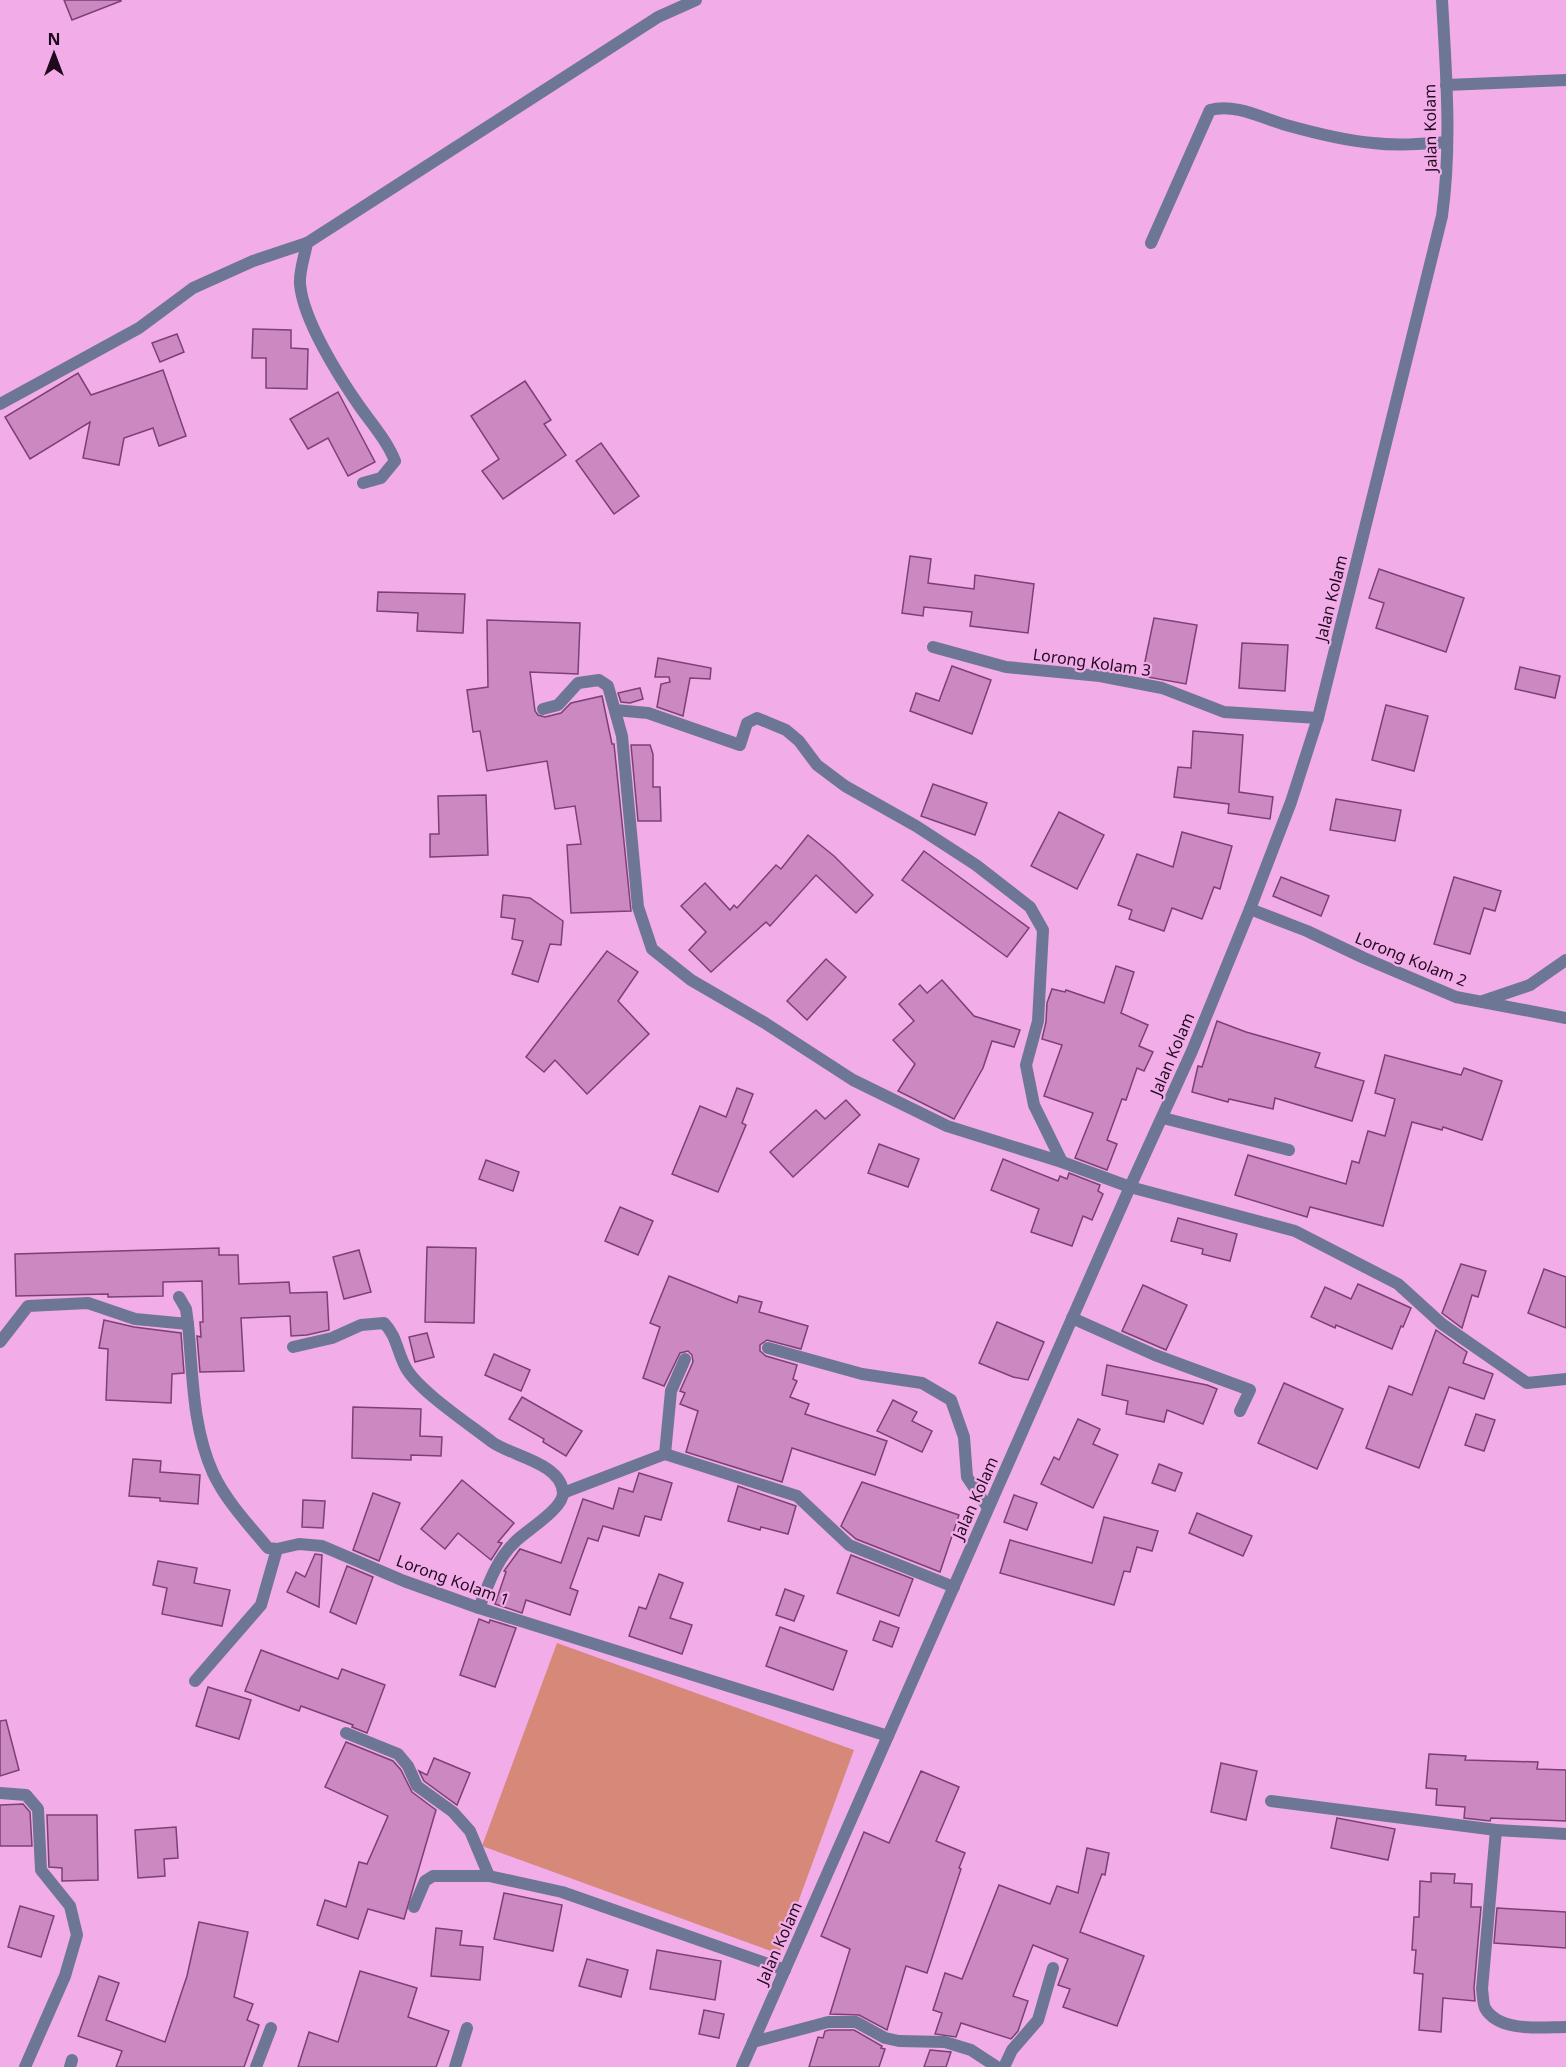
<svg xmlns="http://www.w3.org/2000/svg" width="1566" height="2067" font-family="'Noto Sans',sans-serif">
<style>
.park{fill:#d68879}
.building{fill:#cb88c1;stroke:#7c4075;stroke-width:1.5}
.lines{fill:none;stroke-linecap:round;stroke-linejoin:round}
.service{stroke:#6d7695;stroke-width:12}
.minor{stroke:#6d7695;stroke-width:12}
.tertiary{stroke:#6d7695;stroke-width:12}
.labels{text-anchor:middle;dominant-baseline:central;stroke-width:4.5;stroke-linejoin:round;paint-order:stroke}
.street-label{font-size:16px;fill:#20081e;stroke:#f2ade8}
</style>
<rect width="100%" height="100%" fill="#f2ade8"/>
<polygon class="park" points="557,1643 854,1750 779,1954 482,1846"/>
<g class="building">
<polygon points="64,0 121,0 121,1 72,20"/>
<polygon points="253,329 291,330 291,348 308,349 307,389 266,388 266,358 252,358"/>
<polygon points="177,334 184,352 160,362 152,343"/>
<polygon points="163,370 186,436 159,446 153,428 124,438 119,465 83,458 90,422 30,459 5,417 78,373 91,395"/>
<polygon points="525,381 551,420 544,424 566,455 503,499 482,471 499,459 471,416"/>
<polygon points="338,392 375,462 348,476 328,438 308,449 290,419"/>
<polygon points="601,443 639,496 614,514 576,461"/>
<polygon points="910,556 931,559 928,583 974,589 975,575 1034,584 1028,633 970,626 972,612 924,607 923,616 902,613"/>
<polygon points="1379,569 1464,598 1446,652 1376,628 1384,603 1369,598"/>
<polygon points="378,592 465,594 463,633 417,631 418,613 377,611"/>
<polygon points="1154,618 1197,625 1186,684 1142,676"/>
<polygon points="487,620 580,623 578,674 530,672 535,711 538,715 545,717 561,713 571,703 602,696 612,744 614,744 631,911 571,913 567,845 581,844 575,806 555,809 547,761 487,771 480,731 473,732 467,690 488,687"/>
<polygon points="1242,643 1288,645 1285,691 1239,688"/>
<polygon points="658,658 711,668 710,679 690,678 683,716 657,707 661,684 670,682 669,677 655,677"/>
<polygon points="952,666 991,680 972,734 910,711 916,693 939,701"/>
<polygon points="1520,667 1560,676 1555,698 1515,689"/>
<polygon points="640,688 643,699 630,703 621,702 618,693"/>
<polygon points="1386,705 1428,716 1414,771 1372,760"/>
<polygon points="1193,731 1243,735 1239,792 1273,797 1270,819 1228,813 1229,804 1174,797 1178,767 1191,768"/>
<polygon points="631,745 650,745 653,754 653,787 660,787 661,821 638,821"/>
<polygon points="933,784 987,803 975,835 921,816"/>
<polygon points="486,795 488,855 430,857 430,834 439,834 438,796"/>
<polygon points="1336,799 1401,810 1395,841 1330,830"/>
<polygon points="1059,812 1104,835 1077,889 1031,866"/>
<polygon points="1182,832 1232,846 1220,889 1214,887 1202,919 1172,908 1164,931 1129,919 1132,910 1118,905 1137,854 1173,867"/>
<polygon points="808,835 834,856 873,895 856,913 816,875 770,926 766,922 711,972 689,950 706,932 681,906 705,883 730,910 734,905 737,908 776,865 781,869"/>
<polygon points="924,851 1029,928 1007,957 902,880"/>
<polygon points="1281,877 1329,896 1321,916 1273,896"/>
<polygon points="1454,877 1501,891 1495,911 1484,908 1470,954 1434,944"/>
<polygon points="503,895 530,898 563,921 561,945 550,944 538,982 512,974 523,941 512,939 515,919 501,917"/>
<polygon points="607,951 638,972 618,1001 649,1034 587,1094 555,1060 544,1072 526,1057"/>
<polygon points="826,959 846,977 807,1020 787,1001"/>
<polygon points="1116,966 1134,972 1121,1013 1148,1025 1139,1046 1153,1052 1144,1071 1137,1068 1126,1100 1122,1099 1107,1140 1117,1144 1107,1170 1075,1158 1093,1113 1044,1096 1062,1045 1042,1039 1046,1022 1047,1003 1052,989 1065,992 1066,990 1104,1003"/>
<polygon points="942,980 974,1016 1020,1030 1014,1047 992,1041 983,1068 954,1119 898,1091 915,1064 893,1040 914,1021 899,1004 920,985 927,993"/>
<polygon points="1217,1021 1246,1032 1320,1053 1315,1067 1364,1081 1352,1121 1275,1098 1273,1109 1229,1099 1228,1102 1192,1092 1198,1066 1202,1067"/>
<polygon points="1385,1055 1461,1075 1464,1068 1502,1081 1482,1140 1443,1127 1442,1130 1412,1122 1383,1226 1310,1207 1307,1217 1235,1195 1248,1155 1346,1184 1352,1161 1359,1163 1368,1131 1385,1136 1395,1099 1375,1093"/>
<polygon points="737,1088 753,1094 742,1123 746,1125 718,1192 672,1174 700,1106 726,1117"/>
<polygon points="846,1100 860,1115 793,1177 770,1152 816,1110 825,1119"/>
<polygon points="879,1144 919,1159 908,1187 868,1173"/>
<polygon points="1003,1159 1058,1181 1060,1176 1067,1179 1069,1173 1100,1185 1098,1191 1103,1194 1092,1220 1083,1216 1072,1246 1031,1232 1039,1209 991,1190"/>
<polygon points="486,1160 519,1172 513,1191 479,1179"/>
<polygon points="620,1207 653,1221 638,1255 605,1241"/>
<polygon points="1178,1218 1237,1234 1230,1261 1202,1254 1203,1249 1171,1241"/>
<polygon points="427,1247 476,1248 474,1323 425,1322"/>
<polygon points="219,1248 219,1255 238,1255 239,1284 289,1282 290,1293 327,1292 329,1330 307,1335 291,1336 290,1316 241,1318 244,1371 200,1372 197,1336 201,1337 200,1322 203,1322 202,1281 163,1282 163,1296 108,1297 108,1294 16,1296 15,1254"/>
<polygon points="359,1250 371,1292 344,1299 333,1257"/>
<polygon points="1461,1264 1486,1271 1478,1297 1472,1295 1462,1328 1442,1313"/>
<polygon points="1544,1269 1566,1277 1566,1328 1528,1313"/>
<polygon points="669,1276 737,1303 739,1296 762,1302 759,1312 808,1326 801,1349 767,1340 760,1345 760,1351 766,1356 797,1365 793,1379 797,1381 790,1397 809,1404 805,1414 887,1441 875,1475 792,1448 782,1482 686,1452 698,1411 680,1404 685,1393 680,1391 693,1362 692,1355 688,1351 680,1353 664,1386 643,1378 660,1327 650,1323"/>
<polygon points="1358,1284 1411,1308 1403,1327 1401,1326 1392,1349 1336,1325 1335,1328 1311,1317 1325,1287 1351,1299"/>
<polygon points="1143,1285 1187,1305 1166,1350 1122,1331"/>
<polygon points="104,1320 134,1327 181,1333 184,1373 172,1374 171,1403 106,1400 108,1349 99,1348"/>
<polygon points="997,1322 1044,1342 1028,1380 1013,1377 979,1363"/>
<polygon points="1436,1330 1467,1352 1463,1363 1493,1374 1484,1399 1449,1387 1419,1468 1366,1448 1389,1386 1412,1395"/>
<polygon points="427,1333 434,1357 415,1362 409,1337"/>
<polygon points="494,1354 530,1370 521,1391 485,1375"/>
<polygon points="1107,1365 1207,1385 1217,1389 1203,1424 1167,1410 1164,1422 1126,1414 1128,1401 1102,1395"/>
<polygon points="1284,1383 1343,1409 1317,1469 1258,1443"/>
<polygon points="522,1397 582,1431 566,1456 543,1442 544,1439 509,1419"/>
<polygon points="893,1400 917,1412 912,1421 932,1431 922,1452 877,1431"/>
<polygon points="353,1407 421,1409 420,1436 442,1437 441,1456 411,1455 411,1460 352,1458"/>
<polygon points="1476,1414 1495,1420 1484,1451 1465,1445"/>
<polygon points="1078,1419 1100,1429 1093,1444 1118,1455 1093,1508 1041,1484 1054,1457 1059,1460"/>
<polygon points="133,1459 161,1461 160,1472 200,1475 198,1504 160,1501 160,1498 129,1496"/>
<polygon points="1159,1464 1182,1473 1175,1491 1152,1483"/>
<polygon points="639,1473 672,1483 661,1520 645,1516 639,1536 603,1526 598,1541 588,1538 570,1588 578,1591 570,1615 526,1600 522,1613 495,1604 506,1572 504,1571 520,1549 561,1563 583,1499 613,1509 619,1488 633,1492"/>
<polygon points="462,1480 514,1523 498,1542 502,1543 491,1560 458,1533 445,1549 421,1529"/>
<polygon points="862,1482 959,1515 940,1572 856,1539 841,1526"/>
<polygon points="738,1486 796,1506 788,1534 761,1527 760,1530 728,1521"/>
<polygon points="373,1493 400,1503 379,1561 353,1550"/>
<polygon points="1014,1495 1037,1503 1027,1530 1004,1522"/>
<polygon points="303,1500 325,1501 323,1528 302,1527"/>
<polygon points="1197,1513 1252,1536 1243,1556 1189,1533"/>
<polygon points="1104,1517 1158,1531 1152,1551 1137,1547 1130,1572 1124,1571 1114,1605 1000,1573 1010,1540 1092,1563"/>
<polygon points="315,1554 322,1555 319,1607 287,1592 296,1572 305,1577"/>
<polygon points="851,1555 913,1579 899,1616 837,1593"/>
<polygon points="158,1561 197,1568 194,1583 230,1590 222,1626 162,1614 167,1588 153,1585"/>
<polygon points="347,1566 373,1577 356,1624 330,1612"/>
<polygon points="659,1574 683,1583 670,1618 692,1625 682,1654 629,1636 639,1607 646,1609"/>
<polygon points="785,1589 804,1596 794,1621 776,1615"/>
<polygon points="479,1619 489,1623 490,1620 516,1628 495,1687 460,1675"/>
<polygon points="880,1621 899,1628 892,1647 873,1640"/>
<polygon points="780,1627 847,1651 833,1690 766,1666"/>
<polygon points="261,1650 338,1679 342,1669 385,1685 367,1733 352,1727 353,1725 301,1706 299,1711 245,1691"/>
<polygon points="208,1687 251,1700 239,1739 196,1726"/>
<polygon points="6,1720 19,1770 0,1776 0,1721"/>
<polygon points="346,1742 393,1761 401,1770 412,1792 436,1810 404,1919 368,1909 358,1939 317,1925 325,1900 346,1907 359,1862 367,1864 388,1816 325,1787"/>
<polygon points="1429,1754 1466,1756 1465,1760 1538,1762 1537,1769 1566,1770 1566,1821 1491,1818 1490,1821 1464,1818 1465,1807 1436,1805 1437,1789 1426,1788"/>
<polygon points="434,1758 470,1773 457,1805 424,1781 419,1771 427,1775"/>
<polygon points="1221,1763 1257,1771 1246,1820 1211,1812"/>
<polygon points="921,1771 959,1787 936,1841 965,1853 959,1868 961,1869 927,1973 906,1966 887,2030 859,2015 830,2014 850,1949 821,1936 864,1832 889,1843"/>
<polygon points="23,1804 30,1812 32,1846 0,1846 0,1805"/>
<polygon points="47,1815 97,1815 98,1880 62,1881 62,1868 49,1867"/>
<polygon points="1337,1818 1395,1829 1388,1860 1331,1848"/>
<polygon points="176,1827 178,1858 164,1859 165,1876 138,1878 135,1830"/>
<polygon points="1087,1848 1109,1853 1105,1875 1102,1874 1080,1932 1144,1956 1117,2026 1063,2007 1070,1989 1058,1985 1068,1959 1033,1945 1013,1996 1028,2001 1018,2031 1011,2039 961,2023 956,2037 935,2034 942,2013 933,2010 945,1973 962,1979 999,1885 1050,1904 1057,1886 1078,1893"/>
<polygon points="1431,1873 1455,1874 1454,1883 1472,1884 1471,1907 1481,1907 1474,1988 1475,2001 1443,1998 1441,2032 1419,2030 1423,1974 1414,1973 1416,1950 1412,1950 1414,1917 1419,1917 1420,1881 1431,1882"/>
<polygon points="504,1893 562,1905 553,1951 494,1939"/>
<polygon points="20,1906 54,1916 41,1957 8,1947"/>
<polygon points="1497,1908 1566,1912 1566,1948 1494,1943"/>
<polygon points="199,1922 248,1932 234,1997 253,2004 247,2020 259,2025 244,2067 116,2067 122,2051 78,2036 99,1976 119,1983 106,2020 165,2042 187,1976"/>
<polygon points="436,1928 462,1931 460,1945 483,1947 480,1980 431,1976"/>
<polygon points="657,1950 721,1961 715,2000 650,1989"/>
<polygon points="587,1959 628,1970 621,1997 579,1986"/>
<polygon points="360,1971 417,1988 408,2017 449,2031 436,2067 298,2067 309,2032 338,2042"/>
<polygon points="704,2010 724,2014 719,2038 699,2034"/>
<polygon points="829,2030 854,2030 882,2046 881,2048 885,2049 879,2067 809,2067 818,2037 823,2038 825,2031"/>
<polygon points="930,2050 951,2052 946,2067 924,2067"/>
</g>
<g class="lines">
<g class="service">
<path d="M 1151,243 L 1210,110 C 1235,103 1262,118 1286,125 C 1311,132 1348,141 1373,143 C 1397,146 1422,144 1447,142"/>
<polyline points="0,1342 28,1306 88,1303 135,1319 188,1324"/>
<polyline points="195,1681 261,1605 277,1549"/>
<polyline points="414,1907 425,1881 433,1876 489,1876"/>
<polyline points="753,2042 828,2022 856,2022 885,2038 899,2041 945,2042 971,2050 997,2067"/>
<polyline points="70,2067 72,2060"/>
<polyline points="256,2067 271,2028"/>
<polyline points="455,2067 467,2028"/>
<polyline points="1004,2067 1012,2050 1038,2020 1053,1968"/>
</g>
<g class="minor">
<polyline points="1446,85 1566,80"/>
<path d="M 307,243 C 305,255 299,271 300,284 C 303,320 339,377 360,407 C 373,425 387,441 395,461 L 381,478 L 363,483"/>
<polyline points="0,404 139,328 193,288 253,261 307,243 658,17 696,0"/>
<polyline points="933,647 1006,667 1100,676 1162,688 1224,712 1318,718"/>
<polyline points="543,709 558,705 578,683 599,680 608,686 622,736 638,907 652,949 691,980 765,1023 853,1080 947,1126 1062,1162 1130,1187 1295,1231 1398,1284 1442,1324 1527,1383 1566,1379"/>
<polyline points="615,710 648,713 740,745 747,723 757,718 786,730 799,741 817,765 845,786 916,826 976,865 1030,907 1043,930 1038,1021 1026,1065 1034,1105 1062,1162"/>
<polyline points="1250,909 1307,931 1364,958 1456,997 1566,1018"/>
<polyline points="1483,1001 1530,985 1566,960"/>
<polyline points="1163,1118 1289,1150"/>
<path d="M 179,1297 L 186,1309 L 188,1324 C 193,1375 192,1426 213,1473 C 226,1501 249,1525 268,1548 L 277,1549 L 299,1544 L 322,1546 L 404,1581 L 479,1608 L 888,1736"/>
<polyline points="1072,1318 1155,1355 1250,1390 1240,1411"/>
<path d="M 293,1347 L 332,1338 L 361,1325 L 384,1323 C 397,1336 397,1352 406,1368 C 419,1391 469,1424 492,1442 C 511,1456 562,1463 563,1493 C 563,1509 527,1530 516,1541 C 497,1558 488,1585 479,1608"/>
<polyline points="768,1348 862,1374 922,1383 951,1400 964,1437 967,1477 988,1508"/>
<polyline points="665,1454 797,1496 849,1545 954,1587"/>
<polyline points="563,1493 665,1454 671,1391 685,1359"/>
<polyline points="346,1733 398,1754 408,1766 417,1786 453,1812 470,1831 489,1876 562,1892 785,1970"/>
<polyline points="0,1793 26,1795 38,1809 41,1870 70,1906 77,1935 65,1976 25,2067"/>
<polyline points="1271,1801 1496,1830 1566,1834"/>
<path d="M 1496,1830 L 1482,1989 C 1483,1995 1483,2004 1485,2008 C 1499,2033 1543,2027 1566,2027"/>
</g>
<path class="tertiary" d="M 742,2067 L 1130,1187 L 1192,1051 L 1250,909 L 1291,802 L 1318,718 L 1442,216 C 1452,144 1446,72 1442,0"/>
</g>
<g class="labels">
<g class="street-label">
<text transform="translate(1430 128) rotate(-91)">Jalan Kolam</text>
<text transform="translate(1331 598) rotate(-76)">Jalan Kolam</text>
<text transform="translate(1092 662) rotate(8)">Lorong Kolam 3</text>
<text transform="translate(1411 959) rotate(22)">Lorong Kolam 2</text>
<text transform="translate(1172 1054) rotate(-67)">Jalan Kolam</text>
<text transform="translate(975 1498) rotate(-66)">Jalan Kolam</text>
<text transform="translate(453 1580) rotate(20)">Lorong Kolam 1</text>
<text transform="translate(779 1943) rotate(-66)">Jalan Kolam</text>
</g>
</g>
<g transform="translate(54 54)" stroke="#f2ade8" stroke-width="4.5" paint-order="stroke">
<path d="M0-4.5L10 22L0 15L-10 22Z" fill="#20081e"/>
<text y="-9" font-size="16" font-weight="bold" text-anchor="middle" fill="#20081e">N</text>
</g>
</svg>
